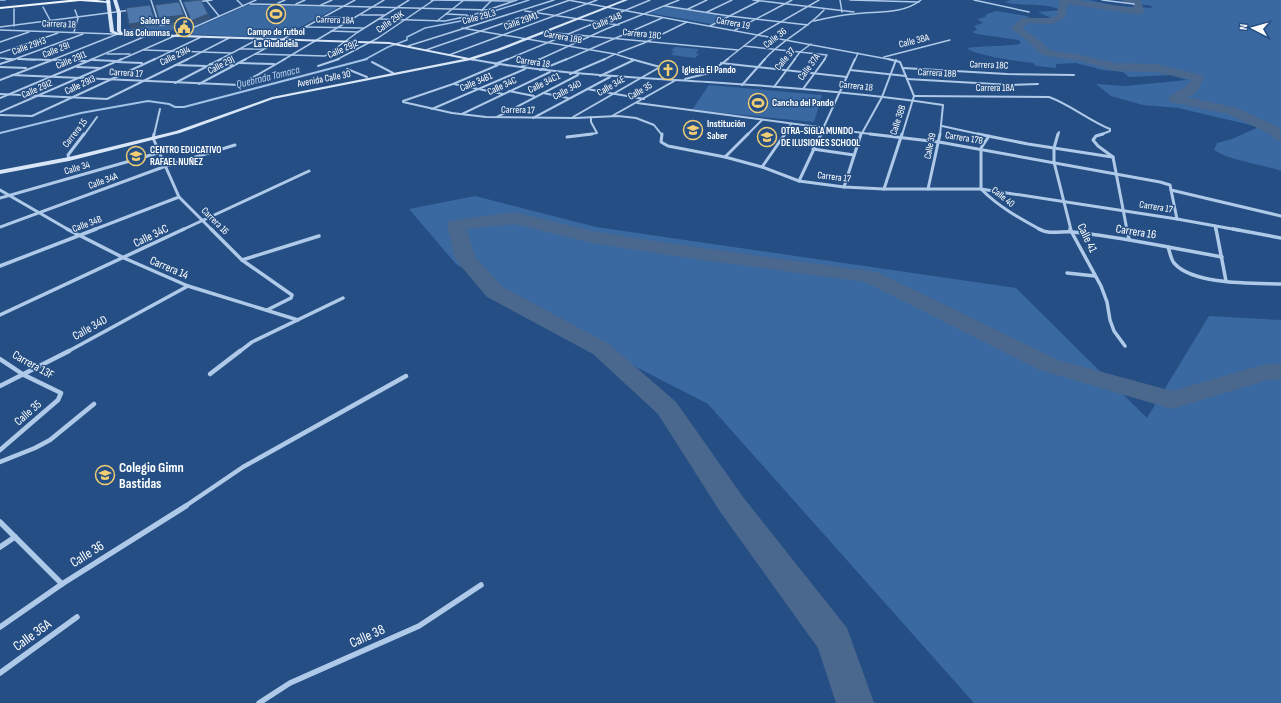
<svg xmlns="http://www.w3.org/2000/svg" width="1281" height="703" font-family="'Sofia Sans Condensed',sans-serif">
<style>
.green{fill:#3a68a1}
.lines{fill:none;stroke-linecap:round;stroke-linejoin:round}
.stream-far1{stroke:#a3c3e8;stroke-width:1.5}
.stream{stroke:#a3c3e8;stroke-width:2}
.river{fill:#4a688e;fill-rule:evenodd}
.street-far5{stroke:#afc9e8;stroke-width:1.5}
.street-far4{stroke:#afc9e8;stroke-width:2}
.street-far3{stroke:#afc9e8;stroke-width:3}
.street-far2{stroke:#afc9e8;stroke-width:3.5}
.street-far1{stroke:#afc9e8;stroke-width:4.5}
.street{stroke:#afc9e8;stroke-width:5.5}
.secondary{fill:#d9e6f7;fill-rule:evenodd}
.primary{fill:#f1f6fe;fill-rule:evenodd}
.wall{fill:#436794}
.shaded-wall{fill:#375478}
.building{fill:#4e78ac;stroke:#375478}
.labels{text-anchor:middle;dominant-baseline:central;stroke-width:3;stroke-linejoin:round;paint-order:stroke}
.far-street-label{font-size:10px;fill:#fff;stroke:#254f84}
.far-poi-label{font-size:10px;font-weight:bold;fill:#fff;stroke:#254f84;text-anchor:start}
.far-water-label{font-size:11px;font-style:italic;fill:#bad2ef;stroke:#254f84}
.street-label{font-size:12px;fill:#fff;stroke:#254f84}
.near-poi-label{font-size:14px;font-weight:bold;fill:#fff;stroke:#254f84;text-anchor:start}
.near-street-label{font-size:14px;fill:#fff;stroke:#254f84}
</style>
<rect width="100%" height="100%" fill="#254f84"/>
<g class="green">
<path d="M 1011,0 L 1089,0 L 1117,6 L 1151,8 L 1152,6 L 1139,4 L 1139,2 L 1116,0 L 1281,0 L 1281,171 C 1259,163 1233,162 1214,150 L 1217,143 L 1232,139 L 1259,127 L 1178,108 L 1143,105 L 1111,96 L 1096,84 L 1125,86 L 1187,80 L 1172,75 L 1129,77 L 1123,72 L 1103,70 L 1076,63 L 1056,64 L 1056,68 L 1036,66 L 1033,63 C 1021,62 973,55 967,48 C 985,45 1002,47 1019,44 L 1021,42 L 1018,40 L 977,34 L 972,32 L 977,30 L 974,26 L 983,23 L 977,19 L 985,17 L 987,14 L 996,11 L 1027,16 C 1032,21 1042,22 1049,20 L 1046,19 L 1051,18 L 1038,12 L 1061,10 C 1043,2 1022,7 1004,2 Z"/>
<polygon points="248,5 336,7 337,8 279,38 182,34"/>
<polygon points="667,6 727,16 712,24 650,13"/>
<polygon points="208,19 180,31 173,30 164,34 128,33 121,30"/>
<polygon points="675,47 699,49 696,53 699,54 695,58 671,55 674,51 671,51"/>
<polygon points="709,85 822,95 814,122 692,110"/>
<polygon points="475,196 596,227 1016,288 1147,418 1209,316 1281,320 1281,703 974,703 708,404 537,316 456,264 409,209"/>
</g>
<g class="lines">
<polyline class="stream-far1" points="364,60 388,47 407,40 407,37 425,28 466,20 529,0"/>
<polyline class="stream" points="0,133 81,113 148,101 169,104 175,107 184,107 367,59"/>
<g class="river">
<path d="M 1060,0 L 1076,0 L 1134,8 L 1133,4 L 1124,2 L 1122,0 L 1140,0 L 1145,12 L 1140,15 L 1068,4 L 1065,18 L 1052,24 L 1027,23 L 1022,28 L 1038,39 L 1050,50 L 1081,55 L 1115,63 L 1156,64 L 1202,75 L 1204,78 L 1197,92 L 1187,97 L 1237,108 L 1280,128 L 1281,141 L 1276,140 L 1270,134 L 1228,114 L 1170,102 L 1168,99 C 1174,90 1185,90 1191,80 L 1156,72 L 1115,71 L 1080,61 L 1042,55 L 1030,43 L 1011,28 L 1021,18 L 1050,18 L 1057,15 Z"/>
<polygon points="514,212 592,231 674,244 877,272 1058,360 1172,391 1262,365 1281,363 1281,379 1264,381 1172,409 1040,370 865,282 674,256 592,243 514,224 467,229 475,257 503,287 609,344 676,402 743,497 847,628 874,703 836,703 818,648 721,513 658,414 593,354 487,297 455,259 447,225 449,221"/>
</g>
<g class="street-far5">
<polyline points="0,0 5,0"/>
<polyline points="151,0 159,25 170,25"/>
<polyline points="180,0 189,22 187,23"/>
<polyline points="206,0 219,16"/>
<polyline points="237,0 243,6"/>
<polyline points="431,0 513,1"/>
<polyline points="568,0 893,60"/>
<polyline points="753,0 854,12"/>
<polyline points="840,0 842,12"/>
<polyline points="850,0 919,2"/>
<polyline points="974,0 1029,12"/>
<polyline points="1102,0 1134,4"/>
<polyline points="197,2 212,0"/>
<polyline points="278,3 285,0"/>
<polyline points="250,4 490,10"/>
<polyline points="296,4 305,0"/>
<polyline points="321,5 332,0"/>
<polyline points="665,6 729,16 808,25"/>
<polyline points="43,7 50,20"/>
<polyline points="14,9 14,26"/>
<polyline points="688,9 707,0"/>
<polyline points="481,11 492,0"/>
<polyline points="525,11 619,25"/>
<polyline points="707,12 732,0"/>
<polyline points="446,14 467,15"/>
<polyline points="361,15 384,15"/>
<polyline points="323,17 352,18"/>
<polyline points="380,19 445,21 473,15 517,0"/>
<polyline points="437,21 464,0"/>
<path d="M 814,21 C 827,18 841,15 854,14 C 877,11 902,15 921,0"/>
<polyline points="710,26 759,1"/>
<polyline points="0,27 131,10"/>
<polyline points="306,27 363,28"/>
<polyline points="462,28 615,54 634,60"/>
<polyline points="0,30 114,34"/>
<polyline points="735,30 792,0"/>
<polyline points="331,31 358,32"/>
<polyline points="74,32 78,18 75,10"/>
<polyline points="545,32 738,50"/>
<polyline points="0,42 29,32"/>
<polyline points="408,46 554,0"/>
<polyline points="744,46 827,55 824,60"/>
<polyline points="240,49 263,49"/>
<polyline points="144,50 231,53"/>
<polyline points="426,50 570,0"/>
<polyline points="0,53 58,33"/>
<polyline points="618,53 644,43 687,22"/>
<polyline points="107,54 130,54"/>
<polyline points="255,54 325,56 358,32 409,0"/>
<polyline points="449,55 597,0"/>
<polyline points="884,57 950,40"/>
<polyline points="0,58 12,59"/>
<polyline points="18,59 35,60"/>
<polyline points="470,59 473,60"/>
<polyline points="12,60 83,34"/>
<polyline points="52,60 120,33"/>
<polyline points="90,60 148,35"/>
<polyline points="120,60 256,0"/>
<polyline points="153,60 201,37"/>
<polyline points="186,60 229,38"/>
<polyline points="219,60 258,39"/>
<polyline points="244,60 355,0"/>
<polyline points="283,60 384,0"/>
<polyline points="336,60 378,38 434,0"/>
<polyline points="506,60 650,0"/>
<polyline points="538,60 606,29 679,0"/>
<polyline points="565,60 662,18"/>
<polyline points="603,60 615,54"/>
<polyline points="726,60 758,35 819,0"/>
<path d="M 764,60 C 781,40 806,30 824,10"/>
<polyline points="794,60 800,52 811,44"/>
<polyline points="855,60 858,53"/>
</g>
<g class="street-far4">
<polyline points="6,59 12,59"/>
<polyline points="18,59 86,61"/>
<path d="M 470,59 C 549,74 628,77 708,82 C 787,87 865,93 943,105 L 940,135"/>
<polyline points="631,59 660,67"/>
<polyline points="888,59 900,62 914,96 902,135"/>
<polyline points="93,60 116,61"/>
<polyline points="117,62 142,63"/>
<polyline points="372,62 393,73"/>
<polyline points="239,63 274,64"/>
<polyline points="721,63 847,77"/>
<polyline points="0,64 15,59"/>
<polyline points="210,64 233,65"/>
<polyline points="495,64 508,59"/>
<polyline points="175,65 206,66"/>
<polyline points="318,66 339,59"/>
<polyline points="0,67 26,68"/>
<polyline points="77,67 100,68"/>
<polyline points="521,67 540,59"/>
<polyline points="903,68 1007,74 1074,75"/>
<polyline points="347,69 367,77"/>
<polyline points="540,70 567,59"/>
<polyline points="850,70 906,76"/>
<polyline points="570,74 605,59"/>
<polyline points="12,75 240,85 285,59"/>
<polyline points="600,76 634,60"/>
<polyline points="685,79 709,73 728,59"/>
<polyline points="907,79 1011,85 1038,84"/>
<polyline points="0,80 55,59"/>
<polyline points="175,83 221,59"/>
<polyline points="199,84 246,59"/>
<polyline points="454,84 503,94"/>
<polyline points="742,85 765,59"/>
<polyline points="774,87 795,59"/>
<polyline points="587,89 644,99"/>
<polyline points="803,89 825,59"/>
<polyline points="509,91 534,96"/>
<polyline points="543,93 568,98"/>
<polyline points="0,94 107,99 188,59"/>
<path d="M 914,96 L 1049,97 C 1071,105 1088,120 1110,129 L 1110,131 L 1100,135"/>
<polyline points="0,98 93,59"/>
<polyline points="403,101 453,84 498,65"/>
<polyline points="403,102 452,113 486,117 575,118 618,116 636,118 654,125 662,135"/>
<polyline points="637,103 878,135"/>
<polyline points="432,109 525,69"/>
<polyline points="0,112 122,59"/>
<polyline points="462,114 550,72"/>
<polyline points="0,115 32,116 155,59"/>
<polyline points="612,116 676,80"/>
<polyline points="497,117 578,75"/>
<polyline points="573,117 660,67"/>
<polyline points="533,118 610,77"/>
<polyline points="942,126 983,135"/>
<polyline points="84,135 97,117"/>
<polyline points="154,135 160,109"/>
<polyline points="585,135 597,133 591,122 591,117"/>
<polyline points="747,135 762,120"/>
<polyline points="784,135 791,124"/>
<polyline points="820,135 855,59"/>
<polyline points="861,135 882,97 896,60"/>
<polyline points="1058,135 1059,132"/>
</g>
<g class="street-far3">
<polyline points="154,134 153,138 179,197 212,230"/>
<polyline points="662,134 661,142 668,146 725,157 762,167 799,181 844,187 884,189 981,189 1177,219 1238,230"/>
<polyline points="870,134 939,142 1160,182 1170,185 1177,219"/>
<polyline points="978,134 1028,144 1112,157"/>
<polyline points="1058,134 1054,148 1054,162 1071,230"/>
<polyline points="1103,134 1096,136 1093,140 1098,146 1113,157"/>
<path d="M 989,136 L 981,148 L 981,189 C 999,207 1019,218 1041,230"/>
<polyline points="567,137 592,134"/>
<polyline points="813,149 854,155"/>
<polyline points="725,157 748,134"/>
<polyline points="1113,157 1127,230"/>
<polyline points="69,159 68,155 84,134"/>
<polyline points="762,167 785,134"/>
<polyline points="799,181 821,134"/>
<polyline points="844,187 861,134"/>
<polyline points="884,189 902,134"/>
<polyline points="928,189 940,134"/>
<polyline points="0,190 69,230"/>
<polyline points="1171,190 1281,216"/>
<polyline points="0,198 158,153"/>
<polyline points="1215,226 1216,230"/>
<polyline points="0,227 166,166 235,145"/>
<polyline points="93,230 179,197"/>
<polyline points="182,230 309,171"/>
</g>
<g class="street-far2">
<polyline points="67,229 124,258 188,286 298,320"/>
<polyline points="211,229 242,260 292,295 291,298 267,310"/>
<path d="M 1039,229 C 1049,235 1061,231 1072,232 C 1105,235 1136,241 1168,247 C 1170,252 1171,261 1175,264 C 1194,285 1254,283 1281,284"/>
<polyline points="1070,229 1101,286 1107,302 1110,320 1114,331 1125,346"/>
<polyline points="1127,229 1129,239"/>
<polyline points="1216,229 1226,281"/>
<polyline points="1233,229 1281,238"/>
<polyline points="1168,247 1222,257"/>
<polyline points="242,260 319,236"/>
<polyline points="0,266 96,229"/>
<polyline points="1067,273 1095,276"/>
<polyline points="0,315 184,229"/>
<polyline points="67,352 188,286"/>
<polyline points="239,352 252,342 343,298"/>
</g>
<g class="street-far1">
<polyline points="0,359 24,375 61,393 58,400 0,450"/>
<polyline points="210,374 240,351"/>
<polyline points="0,386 69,351"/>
<polyline points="0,462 35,448 50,440 94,404"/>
<polyline points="184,507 243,467 406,376"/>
</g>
<g class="street">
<polyline points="0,522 62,584"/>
<polyline points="0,547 15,537"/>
<polyline points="0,627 62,584 186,506"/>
<polyline points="0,673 77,617"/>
<polyline points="259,703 290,683 419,626 481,585"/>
</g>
<polygon class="secondary" points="106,0 110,0 114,31 119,33 117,31 117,13 113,0 117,0 121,13 121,31 123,33 389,42 469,58 497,49 623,0 628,0 499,51 471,60 273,99 180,133 69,161 0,174 0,170 69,157 176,131 272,97 464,59 389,44 117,35 110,32"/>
<polygon class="primary" points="69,0 97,0 111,2 109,3 80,1 0,9 0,7"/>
</g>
<g class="wall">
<polygon points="208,14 210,18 184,28 166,28 165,24 189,20"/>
<polygon points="155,21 158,22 160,28 145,27 131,29 129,24"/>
</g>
<g class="shaded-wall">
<polygon points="208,14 210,18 184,28 183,24"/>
<polygon points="184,15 186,20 161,23 159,18"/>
<polygon points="143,22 145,27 131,29 129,24"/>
</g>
<g class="building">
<polygon points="199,0 201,0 208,14 183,24 165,24 189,20 190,17 183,2"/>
<polygon points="179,2 184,15 159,18 155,5"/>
<polygon points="150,5 155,21 158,22 143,22 129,24 126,8"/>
</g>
<defs>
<g id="stadium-ring" transform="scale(1)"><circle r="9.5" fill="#254f84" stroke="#f1cd73" stroke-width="1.5"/><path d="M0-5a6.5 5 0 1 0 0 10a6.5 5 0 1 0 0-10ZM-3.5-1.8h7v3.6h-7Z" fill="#f1cd73"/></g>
<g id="civic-ring" transform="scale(1)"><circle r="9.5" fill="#254f84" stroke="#f1cd73" stroke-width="1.5"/><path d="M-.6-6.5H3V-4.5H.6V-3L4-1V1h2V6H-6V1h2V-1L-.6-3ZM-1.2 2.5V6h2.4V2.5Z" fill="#f1cd73"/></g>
<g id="church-ring" transform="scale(1)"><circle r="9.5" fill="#254f84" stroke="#f1cd73" stroke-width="1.5"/><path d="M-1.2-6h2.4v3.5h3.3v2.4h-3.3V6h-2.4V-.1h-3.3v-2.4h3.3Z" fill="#f1cd73"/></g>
<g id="school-ring" transform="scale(1)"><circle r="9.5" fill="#254f84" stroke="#f1cd73" stroke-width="1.5"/><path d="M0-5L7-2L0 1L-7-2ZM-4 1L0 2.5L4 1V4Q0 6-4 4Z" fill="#f1cd73"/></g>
</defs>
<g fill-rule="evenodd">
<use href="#stadium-ring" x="276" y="14"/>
<use href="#civic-ring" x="184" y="27"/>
<use href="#church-ring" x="668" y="70"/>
<use href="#stadium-ring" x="758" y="103"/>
<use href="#school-ring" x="693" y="130"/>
<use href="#school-ring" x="767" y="137"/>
<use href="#school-ring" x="136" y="156"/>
<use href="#school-ring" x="105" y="475"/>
</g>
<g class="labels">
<g class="far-street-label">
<text transform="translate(479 17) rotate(-15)">Calle 29L3</text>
<text transform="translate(335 20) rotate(2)">Carrera 18A</text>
<text transform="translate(521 21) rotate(-20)">Calle 29M1</text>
<text transform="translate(607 21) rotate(-23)">Calle 34B</text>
<text transform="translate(390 22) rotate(-35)">Calle 29K</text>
<text transform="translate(733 23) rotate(10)">Carrera 19</text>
<text transform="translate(59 24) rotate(2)">Carrera 18</text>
<text transform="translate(642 34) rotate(6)">Carrera 18C</text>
<text transform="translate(563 37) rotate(10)">Carrera 18B</text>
<text transform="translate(775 38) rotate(-38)">Calle 36</text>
<text transform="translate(914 41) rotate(-14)">Calle 38A</text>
<text transform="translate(29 46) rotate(-20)">Calle 29H3</text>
<text transform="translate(343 49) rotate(-24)">Calle 29J2</text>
<text transform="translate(56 50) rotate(-22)">Calle 29I</text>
<text transform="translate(175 56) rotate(-26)">Calle 29I4</text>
<text transform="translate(785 59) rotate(-50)">Calle 37</text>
<text transform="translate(71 60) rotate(-23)">Calle 29I1</text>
<text transform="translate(533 62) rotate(8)">Carrera 18</text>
<text transform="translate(221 65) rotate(-28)">Calle 29J</text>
<text transform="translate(989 65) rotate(2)">Carrera 18C</text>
<text transform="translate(809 67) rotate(-54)">Calle 37A</text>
<text transform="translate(126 73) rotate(3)">Carrera 17</text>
<text transform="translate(937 73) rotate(3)">Carrera 18B</text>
<text transform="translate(324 79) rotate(-11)">Avenida Calle 30</text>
<text transform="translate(476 82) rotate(-23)">Calle 34B1</text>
<text transform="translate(544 83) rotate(-26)">Calle 34C1</text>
<text transform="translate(80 85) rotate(-25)">Calle 29I3</text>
<text transform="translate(502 86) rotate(-25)">Calle 34C</text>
<text transform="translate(611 86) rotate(-30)">Calle 34E</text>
<text transform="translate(856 86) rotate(6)">Carrera 18</text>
<text x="995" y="88">Carrera 18A</text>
<text transform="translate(37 89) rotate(-24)">Calle 29I2</text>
<text transform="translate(567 90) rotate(-28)">Calle 34D</text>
<text transform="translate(640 91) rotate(-30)">Calle 35</text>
<text transform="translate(518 110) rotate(1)">Carrera 17</text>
<text transform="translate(898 120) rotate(-72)">Calle 38B</text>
<text transform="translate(75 133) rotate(-52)">Carrera 15</text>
<text transform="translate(964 138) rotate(9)">Carrera 17B</text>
<text transform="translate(930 146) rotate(-79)">Calle 39</text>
<text transform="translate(77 168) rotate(-16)">Calle 34</text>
<text transform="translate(834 177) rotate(7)">Carrera 17</text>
<text transform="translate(103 181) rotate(-20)">Calle 34A</text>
<text transform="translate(1003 197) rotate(38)">Calle 40</text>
<text transform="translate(1156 207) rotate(9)">Carrera 17</text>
<text transform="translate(215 221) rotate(45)">Carrera 16</text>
<text transform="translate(87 224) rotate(-21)">Calle 34B</text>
</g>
<g class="far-poi-label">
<text x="170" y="21" text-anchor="end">Salon de<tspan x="170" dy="12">las Columnas</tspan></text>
<text x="276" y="32" text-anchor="middle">Campo de futbol<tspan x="276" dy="12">La Ciudadela</tspan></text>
<text x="682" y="70">Iglesia El Pando</text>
<text x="772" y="103">Cancha del Pando</text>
<text x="707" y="124">Institución<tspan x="707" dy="12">Saber</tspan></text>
<text x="781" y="131">OTRA-SIGLA MUNDO<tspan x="781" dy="12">DE ILUSIONES SCHOOL</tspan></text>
<text x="150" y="150">CENTRO EDUCATIVO<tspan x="150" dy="12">RAFAEL NUÑEZ</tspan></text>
</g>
<g class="far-water-label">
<text transform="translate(268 77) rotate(-14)">Quebrada Tamaca</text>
</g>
<g class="street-label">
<text transform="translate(1136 232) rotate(9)">Carrera 16</text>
<text transform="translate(151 236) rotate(-26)">Calle 34C</text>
<text transform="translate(1087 238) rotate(64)">Calle 41</text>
<text transform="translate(169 268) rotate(23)">Carrera 14</text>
<text transform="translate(90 328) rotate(-29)">Calle 34D</text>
<text transform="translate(33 365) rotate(29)">Carrera 13F</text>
<text transform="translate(28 413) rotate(-41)">Calle 35</text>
</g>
<g class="near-poi-label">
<text x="119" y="467">Colegio Gimn<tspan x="119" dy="16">Bastidas</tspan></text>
</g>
<g class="near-street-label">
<text transform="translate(87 554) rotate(-32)">Calle 36</text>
<text transform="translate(32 635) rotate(-36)">Calle 36A</text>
<text transform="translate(367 636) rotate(-24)">Calle 38</text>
</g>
</g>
<g transform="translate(1253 28) rotate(276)" stroke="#254f84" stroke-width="3" paint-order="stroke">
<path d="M0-3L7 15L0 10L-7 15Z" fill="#ffffff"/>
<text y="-6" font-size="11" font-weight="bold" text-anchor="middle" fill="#ffffff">N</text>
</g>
</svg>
